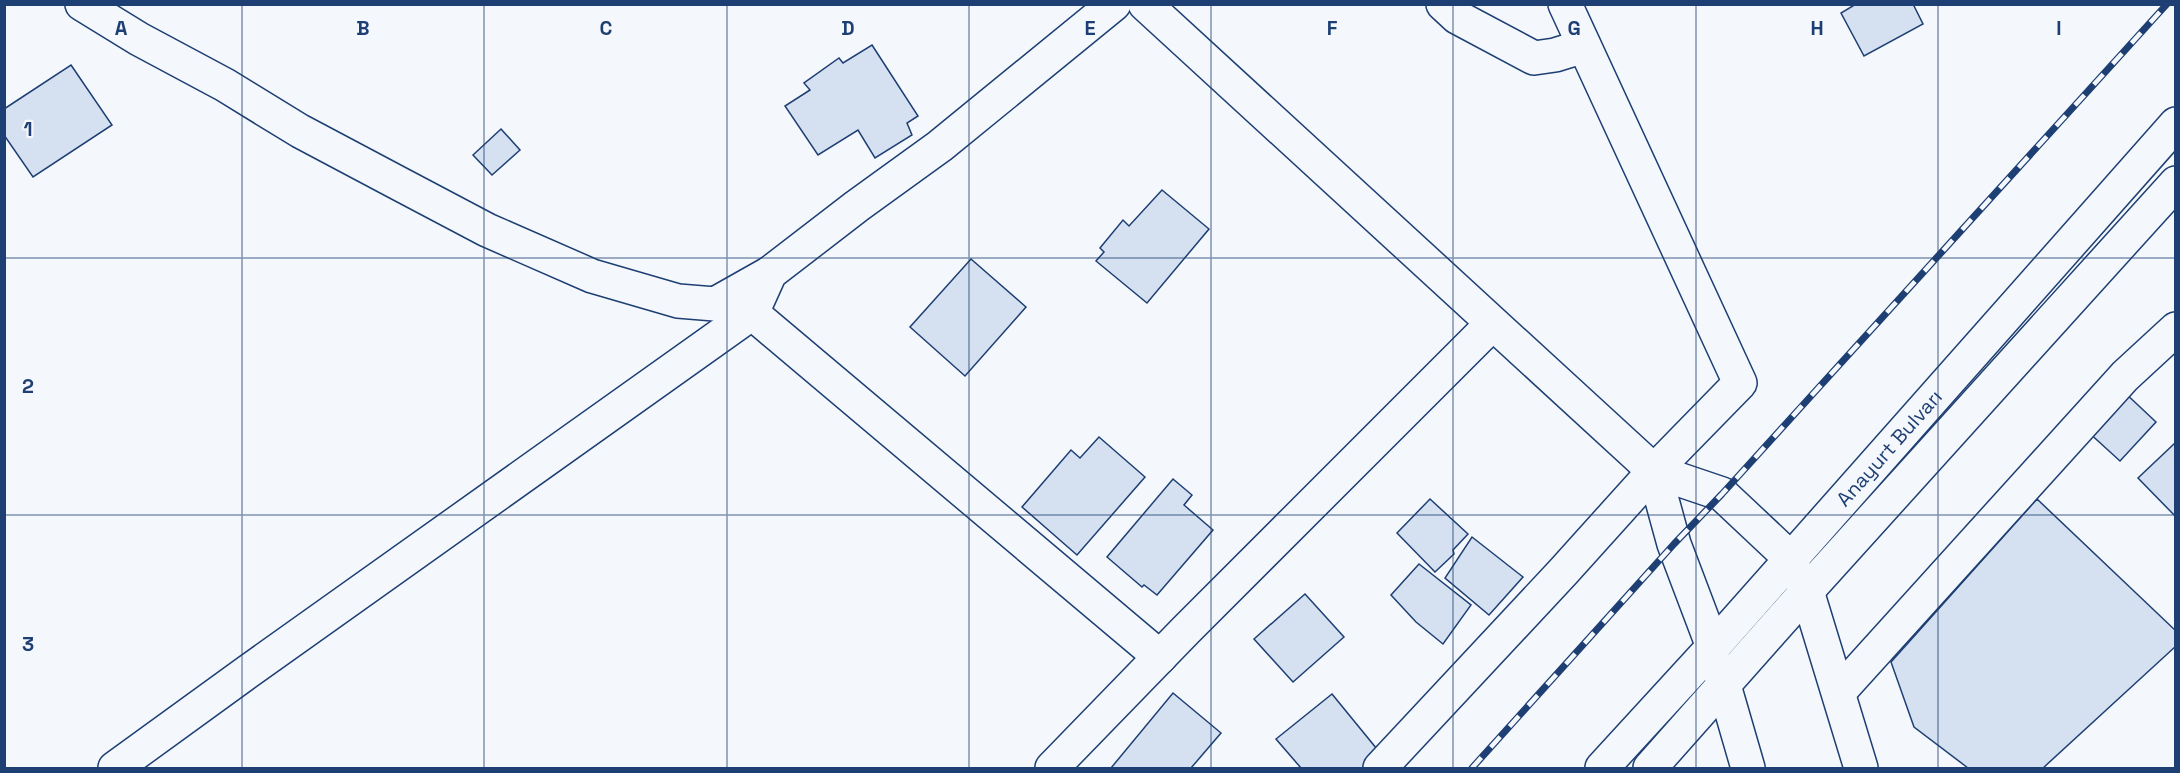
<svg xmlns="http://www.w3.org/2000/svg" width="2180" height="773" font-family="'Space Grotesk',sans-serif">
<style>
.building{fill:#d5e0f0;stroke:#1d3f73;stroke-width:1.5}
.lines{fill:none;stroke-linecap:round;stroke-linejoin:round}
.minor-casing{stroke:#1d3f73;stroke-width:36}
.major-casing{stroke:#1d3f73;stroke-width:36}
.minor{stroke:#f4f7fb;stroke-width:33}
.major{stroke:#f4f7fb;stroke-width:33}
.rail-casing{stroke:#1d3f73;stroke-width:7}
.rail{stroke:#f4f7fb;stroke-width:4.5;stroke-dasharray:14;stroke-linecap:butt}
.grid{fill:none;stroke:#1d3f73;stroke-width:1.5;stroke-opacity:0.55}
.labels{text-anchor:middle;dominant-baseline:central;stroke-width:4.5;stroke-linejoin:round;paint-order:stroke}
.street-label{font-size:20px;fill:#1d3f73;stroke:#f4f7fb}
.grid-label{font-size:20px;text-anchor:middle;font-weight:bold;fill:#1d3f73;stroke:#f4f7fb;stroke-width:4.5;stroke-linejoin:round;paint-order:stroke}
</style>
<rect width="100%" height="100%" fill="#f4f7fb"/>
<g class="building">
<polygon points="1856,4 1913,4 1923,24 1864,56 1841,13"/>
<polygon points="872,45 918,116 907,123 912,135 875,158 858,130 818,155 785,106 810,90 804,83 839,58 843,63"/>
<polygon points="71,65 112,125 33,177 4,135 4,109"/>
<polygon points="501,129 520,150 492,175 473,155"/>
<polygon points="1162,190 1209,229 1147,303 1096,261 1104,252 1100,248 1123,220 1129,226"/>
<polygon points="971,259 1026,307 965,376 910,327"/>
<polygon points="2123,391 2156,422 2120,461 2086,430"/>
<polygon points="1099,437 1145,477 1077,555 1022,507 1071,450 1080,458"/>
<polygon points="2175,443 2176,443 2176,517 2138,478"/>
<polygon points="1173,479 1192,495 1184,505 1213,530 1157,595 1144,585 1142,587 1107,557"/>
<polygon points="1430,499 1468,534 1453,550 1454,554 1435,572 1397,533"/>
<polygon points="2037,499 2176,631 2176,646 2043,768 1968,768 1914,727 1891,662"/>
<polygon points="1472,537 1523,577 1489,615 1445,578"/>
<polygon points="1419,564 1471,605 1443,644 1416,622 1391,595"/>
<polygon points="1305,594 1344,637 1293,682 1254,639"/>
<polygon points="1173,693 1221,733 1191,768 1111,768"/>
<polygon points="1332,694 1381,754 1364,768 1301,768 1276,739"/>
</g>
<g class="lines">
<g class="minor-casing">
<g id="minor">
<polyline points="82,4 139,39 225,85 300,131 398,183 487,230 592,276 678,301 715,304 770,273"/>
<polyline points="1145,4 1654,471 1722,494 1790,558"/>
<polyline points="1443,4 1457,17 1534,58 1555,55 1584,46"/>
<polyline points="752,313 1160,657"/>
<polyline points="1654,471 1674,544 1713,647"/>
<polyline points="1839,692 2125,376 2176,329"/>
<polyline points="115,768 246,673 752,313 770,273 857,206 940,146 1114,4"/>
<polyline points="1052,768 1186,630 1492,324"/>
<polyline points="1380,768 1563,572 1654,471 1740,383 1565,4"/>
</g>
</g>
<g class="major-casing">
<g id="major">
<polyline points="1799,576 1807,591 1861,768"/>
<polyline points="1719,668 1748,768"/>
<path id="s1" d="M 1602,768 L 1713,647 L 2176,124"/>
<polyline points="1650,768 1807,591 2176,183"/>
</g>
</g>
<use href="#minor" class="minor"/>
<use href="#major" class="major"/>
<g class="rail-casing">
<polyline id="rail" points="1472,768 1674,544 1722,494 2167,4"/>
</g>
<use href="#rail" class="rail"/>
</g>
<path class="grid" d="M 242,4 L 242,768M 484,4 L 484,768M 727,4 L 727,768M 969,4 L 969,768M 1211,4 L 1211,768M 1453,4 L 1453,768M 1696,4 L 1696,768M 1938,4 L 1938,768M 4,258 L 2176,258M 4,515 L 2176,515"/>
<g class="labels">
<g class="street-label">
<text stroke="none"><textPath href="#s1" startOffset="430">Anayurt Bulvarı</textPath></text>
</g>
</g>
<g class="grid-label">
<text x="121" y="35">A</text>
<text x="363" y="35">B</text>
<text x="606" y="35">C</text>
<text x="848" y="35">D</text>
<text x="1090" y="35">E</text>
<text x="1332" y="35">F</text>
<text x="1574" y="35">G</text>
<text x="1817" y="35">H</text>
<text x="2059" y="35">I</text>
<text x="28" y="136">1</text>
<text x="28" y="393">2</text>
<text x="28" y="651">3</text>
</g>
<rect width="2180" height="773" fill="none" stroke="#1d3f73" stroke-width="12"/>
</svg>
